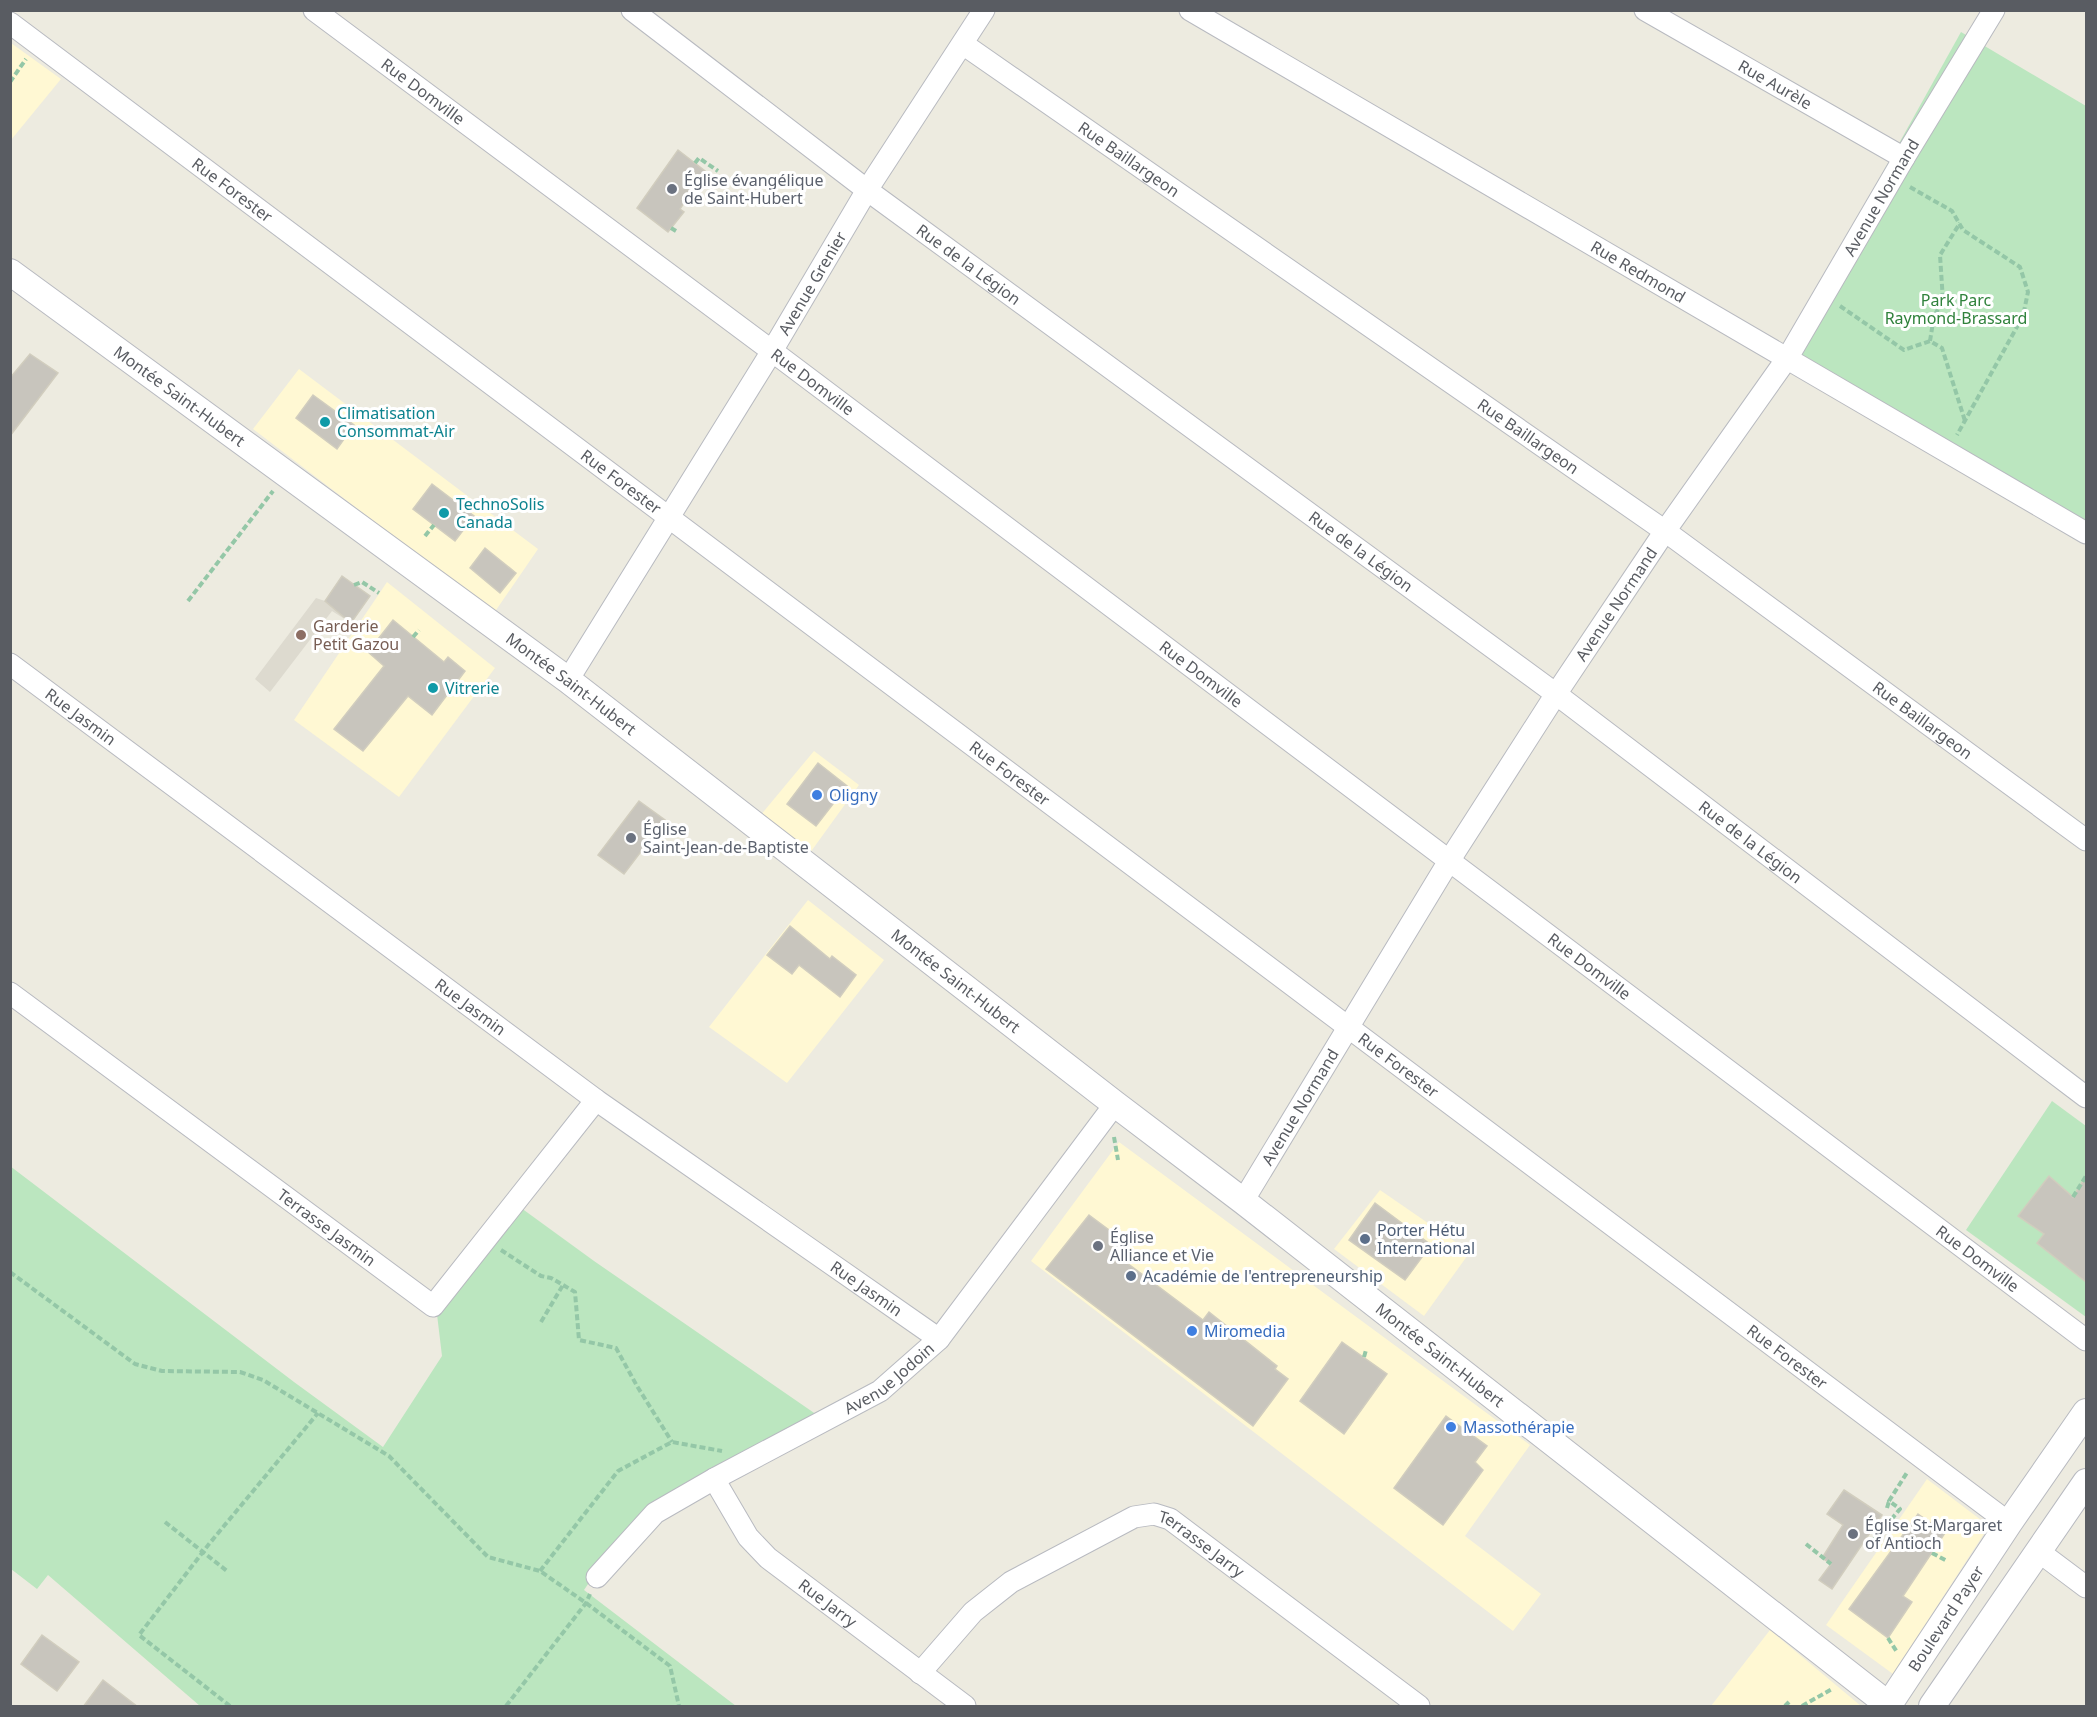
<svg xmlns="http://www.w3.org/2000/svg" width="2097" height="1717" font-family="'Noto Sans',sans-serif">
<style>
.commercial{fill:#fff8d3}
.education{fill:#dddacf}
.green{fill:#bbe6bf}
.building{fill:#c8c5bd;stroke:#d1cdbe;stroke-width:1.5}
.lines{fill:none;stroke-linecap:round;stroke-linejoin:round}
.minor-casing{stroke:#b8bac0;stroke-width:23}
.tertiary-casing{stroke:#b8bac0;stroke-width:28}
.path{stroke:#94c7a7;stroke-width:4;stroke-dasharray:6 3;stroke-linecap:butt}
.minor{stroke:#fff;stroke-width:21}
.tertiary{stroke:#fff;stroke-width:26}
.worship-dot{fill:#6b7280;stroke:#fff;stroke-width:2}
.culture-dot{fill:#0f9aa8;stroke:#fff;stroke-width:2}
.education-dot{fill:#8d6e63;stroke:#fff;stroke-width:2}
.shop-dot{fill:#3f7fe0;stroke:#fff;stroke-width:2}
.service-dot{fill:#5c6f8a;stroke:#fff;stroke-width:2}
.labels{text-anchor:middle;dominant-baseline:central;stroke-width:6;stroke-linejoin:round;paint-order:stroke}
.street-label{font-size:16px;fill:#595c62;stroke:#fff}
.worship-label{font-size:16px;fill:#5b616d;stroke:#fff;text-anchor:start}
.park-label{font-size:16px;fill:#30823c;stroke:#fff}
.culture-label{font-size:16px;fill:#0d838f;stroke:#fff;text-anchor:start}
.education-label{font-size:16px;fill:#785e54;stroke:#fff;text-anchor:start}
.shop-label{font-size:16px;fill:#366cbe;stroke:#fff;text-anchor:start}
.service-label{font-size:16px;fill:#4e5e75;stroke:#fff;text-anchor:start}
</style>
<rect width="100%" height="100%" fill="#edebe0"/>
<g class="commercial">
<polygon points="11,43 61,79 11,140"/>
<polygon points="299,369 538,549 494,613 253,429"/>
<polygon points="387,582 495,668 399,797 294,720"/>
<polygon points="814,751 859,785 807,857 760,816"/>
<polygon points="808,900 884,960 787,1083 709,1027"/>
<polygon points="1119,1142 1530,1445 1465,1536 1541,1594 1513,1631 1031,1261"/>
<polygon points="1380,1190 1470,1252 1424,1316 1334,1249"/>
<polygon points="1927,1479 1989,1526 1893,1674 1826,1625"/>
<polygon points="1770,1630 1861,1706 1711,1706"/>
</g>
<polygon class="education" points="342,576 370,596 351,623 332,611 270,692 255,679 316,598 325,601"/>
<g class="green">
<polygon points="1961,32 2086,106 2086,540 1780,357"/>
<polygon points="2052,1101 2086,1126 2086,1317 1966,1230"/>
<polygon points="10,1166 294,1382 383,1447 442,1356 436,1306 517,1205 594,1261 820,1417 615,1544 584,1590 736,1706 200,1706 48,1575 37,1589 11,1569"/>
</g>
<g class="building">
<polygon points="678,150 705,171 680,209 684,212 668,232 637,208"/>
<polygon points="30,354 58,373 10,436 10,378"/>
<polygon points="313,395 354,425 337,449 296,418"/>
<polygon points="432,484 474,516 455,541 413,509"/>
<polygon points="485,548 516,573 500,593 470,568"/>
<polygon points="342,576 370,596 351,623 325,601"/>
<polygon points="393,620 444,662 448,657 465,671 432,715 408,696 363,751 334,729 384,666 368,652"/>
<polygon points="818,763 847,786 816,826 787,804"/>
<polygon points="639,801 665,820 624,874 598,855"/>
<polygon points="790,926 830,959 832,956 856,975 840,997 799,965 792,974 767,955"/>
<polygon points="2049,1176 2073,1197 2086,1176 2086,1282 2037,1243 2044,1234 2018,1216"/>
<polygon points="1375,1203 1431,1245 1405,1280 1349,1240"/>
<polygon points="1089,1215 1125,1242 1115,1254 1203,1320 1209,1312 1277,1366 1275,1369 1288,1379 1253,1426 1046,1269"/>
<polygon points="1342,1342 1387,1374 1344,1434 1300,1401"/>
<polygon points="1446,1416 1487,1446 1475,1462 1483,1470 1443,1525 1394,1488"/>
<polygon points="1844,1490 1882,1515 1832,1589 1819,1580 1831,1564 1822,1558 1843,1525 1827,1514"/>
<polygon points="1918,1514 1945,1533 1903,1596 1912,1602 1888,1638 1849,1609"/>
<polygon points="42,1635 79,1662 57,1691 21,1664"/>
<polygon points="103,1680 138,1707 83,1707"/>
</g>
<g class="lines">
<g class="minor-casing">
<g id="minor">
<path id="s1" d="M 314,10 L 772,351 L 2086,1340"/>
<path id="s2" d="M 632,10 L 867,190 L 1556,694 L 2086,1097"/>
<path id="s3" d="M 1190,10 L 2086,533"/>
<path id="s4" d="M 1645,10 L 1904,158"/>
<path id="s5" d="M 10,23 L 2009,1523"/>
<path id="s6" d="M 963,44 L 1665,531 L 2086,840"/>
<path id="s7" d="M 10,664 L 596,1100 L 939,1339"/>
<path id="s8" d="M 568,680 L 772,351 L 867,190 L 984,10"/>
<path id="s9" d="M 10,993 L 433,1306 L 596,1100"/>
<path id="s10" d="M 1243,1201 L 1449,861 L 1556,694 L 1665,531 L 1788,357 L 1904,158 L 1994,10"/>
<path id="s11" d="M 714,1479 L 748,1537 L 768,1558 L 965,1706"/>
<polyline points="2038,1551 2086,1587"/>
<path id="s12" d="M 597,1577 L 655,1513 L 714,1479 L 880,1391 L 939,1339 L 1115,1104"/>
<path id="s13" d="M 920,1673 L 973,1612 L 1011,1582 L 1134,1517 L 1154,1514 L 1170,1519 L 1419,1706"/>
</g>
</g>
<g class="tertiary-casing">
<g id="tertiary">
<path id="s14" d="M 10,272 L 568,680 L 1115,1104 L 1243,1201 L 1890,1706"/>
<path id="s15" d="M 1888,1706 L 2009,1523 L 2086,1412"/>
<polyline points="1932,1706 2086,1482"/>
</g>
</g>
<g class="path">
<polyline points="10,82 26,59"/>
<polyline points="695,163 699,158 718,171"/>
<polyline points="1910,187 1952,211 1963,230 2020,267 2028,292 2023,316 1957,435"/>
<polyline points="671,228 676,231"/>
<polyline points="1840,306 1904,350 1930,341 1942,348 1965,421"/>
<polyline points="1930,341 1934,316 1943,301 1940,255 1960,223"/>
<polyline points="425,536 434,525"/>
<polyline points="354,585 362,582 379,593"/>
<polyline points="188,601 273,491"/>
<polyline points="413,637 419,630"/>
<polyline points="1114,1137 1118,1160"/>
<polyline points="2073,1197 2086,1176"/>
<polyline points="501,1250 541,1276 551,1278 575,1292 579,1340 616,1348 637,1386 672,1442"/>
<polyline points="10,1272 135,1364 162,1371 240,1372 263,1380 389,1456 488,1557 540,1571 586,1603 670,1666 679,1706"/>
<polyline points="541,1322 563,1285"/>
<polyline points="1364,1357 1366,1350"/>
<polyline points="1887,1508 1889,1501"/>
<polyline points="165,1522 227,1571"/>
<polyline points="1806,1544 1831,1564"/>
<polyline points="1868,1547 1900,1509 1889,1501 1908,1471"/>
<polyline points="1932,1553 1947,1561"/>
<polyline points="540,1571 618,1471 672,1442 722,1451"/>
<polyline points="1888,1638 1897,1652"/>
<polyline points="230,1706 139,1635 209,1544 318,1413"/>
<polyline points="506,1706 586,1603 590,1594"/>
<polyline points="1785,1706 1789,1702"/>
<polyline points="1802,1706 1832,1689"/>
</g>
<use href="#minor" class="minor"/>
<use href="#tertiary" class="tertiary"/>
</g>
<g class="worship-dot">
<circle cx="672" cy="189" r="6"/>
<circle cx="631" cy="838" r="6"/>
<circle cx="1098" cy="1246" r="6"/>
<circle cx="1853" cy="1534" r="6"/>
</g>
<g class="culture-dot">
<circle cx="325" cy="422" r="6"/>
<circle cx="444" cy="513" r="6"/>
<circle cx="433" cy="688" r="6"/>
</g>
<circle class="education-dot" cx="301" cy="635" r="6"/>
<g class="shop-dot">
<circle cx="817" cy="795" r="6"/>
<circle cx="1192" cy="1331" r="6"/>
<circle cx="1451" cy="1427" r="6"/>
</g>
<g class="service-dot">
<circle cx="1365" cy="1239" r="6"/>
<circle cx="1131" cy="1276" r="6"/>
</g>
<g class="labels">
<g class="street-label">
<text stroke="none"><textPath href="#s4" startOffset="150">Rue Aurèle</textPath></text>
<text stroke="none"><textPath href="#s1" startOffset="136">Rue Domville</textPath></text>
<text stroke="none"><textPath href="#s6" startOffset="202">Rue Baillargeon</textPath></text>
<text stroke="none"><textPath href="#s5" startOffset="278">Rue Forester</textPath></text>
<text stroke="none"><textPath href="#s10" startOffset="1190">Avenue Normand</textPath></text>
<text stroke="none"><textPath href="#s2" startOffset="422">Rue de la Légion</textPath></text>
<text stroke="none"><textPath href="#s3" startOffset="519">Rue Redmond</textPath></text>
<text stroke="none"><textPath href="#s8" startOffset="466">Avenue Grenier</textPath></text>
<text stroke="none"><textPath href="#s1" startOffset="622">Rue Domville</textPath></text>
<text stroke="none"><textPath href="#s14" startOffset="210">Montée Saint-Hubert</textPath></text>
<text stroke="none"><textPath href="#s6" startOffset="688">Rue Baillargeon</textPath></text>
<text stroke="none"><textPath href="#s5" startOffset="764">Rue Forester</textPath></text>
<text stroke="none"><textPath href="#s2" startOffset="908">Rue de la Légion</textPath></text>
<text stroke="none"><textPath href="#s10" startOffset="704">Avenue Normand</textPath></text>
<text stroke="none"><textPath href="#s1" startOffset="1108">Rue Domville</textPath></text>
<text stroke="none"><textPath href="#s14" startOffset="696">Montée Saint-Hubert</textPath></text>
<text stroke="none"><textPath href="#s7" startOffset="88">Rue Jasmin</textPath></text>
<text stroke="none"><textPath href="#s6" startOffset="1174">Rue Baillargeon</textPath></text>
<text stroke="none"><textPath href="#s5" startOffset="1250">Rue Forester</textPath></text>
<text stroke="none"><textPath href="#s2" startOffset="1394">Rue de la Légion</textPath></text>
<text stroke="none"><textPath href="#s1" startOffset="1594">Rue Domville</textPath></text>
<text stroke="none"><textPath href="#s14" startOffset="1182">Montée Saint-Hubert</textPath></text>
<text stroke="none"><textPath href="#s7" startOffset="574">Rue Jasmin</textPath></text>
<text stroke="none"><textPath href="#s5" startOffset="1736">Rue Forester</textPath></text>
<text stroke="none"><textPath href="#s10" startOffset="110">Avenue Normand</textPath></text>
<text stroke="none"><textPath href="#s9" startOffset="394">Terrasse Jasmin</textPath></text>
<text stroke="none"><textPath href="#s1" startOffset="2080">Rue Domville</textPath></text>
<text stroke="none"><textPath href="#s7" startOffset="1060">Rue Jasmin</textPath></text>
<text stroke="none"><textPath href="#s14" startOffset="1794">Montée Saint-Hubert</textPath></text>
<text stroke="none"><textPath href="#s5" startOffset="2222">Rue Forester</textPath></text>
<text stroke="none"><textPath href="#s12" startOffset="357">Avenue Jodoin</textPath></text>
<text stroke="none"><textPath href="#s13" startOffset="345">Terrasse Jarry</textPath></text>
<text stroke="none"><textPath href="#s11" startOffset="171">Rue Jarry</textPath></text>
<text stroke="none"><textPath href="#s15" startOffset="105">Boulevard Payer</textPath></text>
</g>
<g class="worship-label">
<text x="684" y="180">Église évangélique<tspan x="684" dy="18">de Saint-Hubert</tspan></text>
<text x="643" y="829">Église<tspan x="643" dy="18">Saint-Jean-de-Baptiste</tspan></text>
<text x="1110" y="1237">Église<tspan x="1110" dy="18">Alliance et Vie</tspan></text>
<text x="1865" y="1525">Église St-Margaret<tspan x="1865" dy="18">of Antioch</tspan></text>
</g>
<g class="park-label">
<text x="1956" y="300">Park Parc<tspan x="1956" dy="18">Raymond-Brassard</tspan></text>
</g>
<g class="culture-label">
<text x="337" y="413">Climatisation<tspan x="337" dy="18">Consommat-Air</tspan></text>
<text x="456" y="504">TechnoSolis<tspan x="456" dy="18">Canada</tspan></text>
<text x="445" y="688">Vitrerie</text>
</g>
<g class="education-label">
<text x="313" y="626">Garderie<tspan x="313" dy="18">Petit Gazou</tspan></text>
</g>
<g class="shop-label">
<text x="829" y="795">Oligny</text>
<text x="1204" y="1331">Miromedia</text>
<text x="1463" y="1427">Massothérapie</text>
</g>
<g class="service-label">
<text x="1377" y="1230">Porter Hétu<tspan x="1377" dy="18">International</tspan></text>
<text x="1143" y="1276">Académie de l'entrepreneurship</text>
</g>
</g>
<rect width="2097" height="1717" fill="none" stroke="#595c62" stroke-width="24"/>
</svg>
